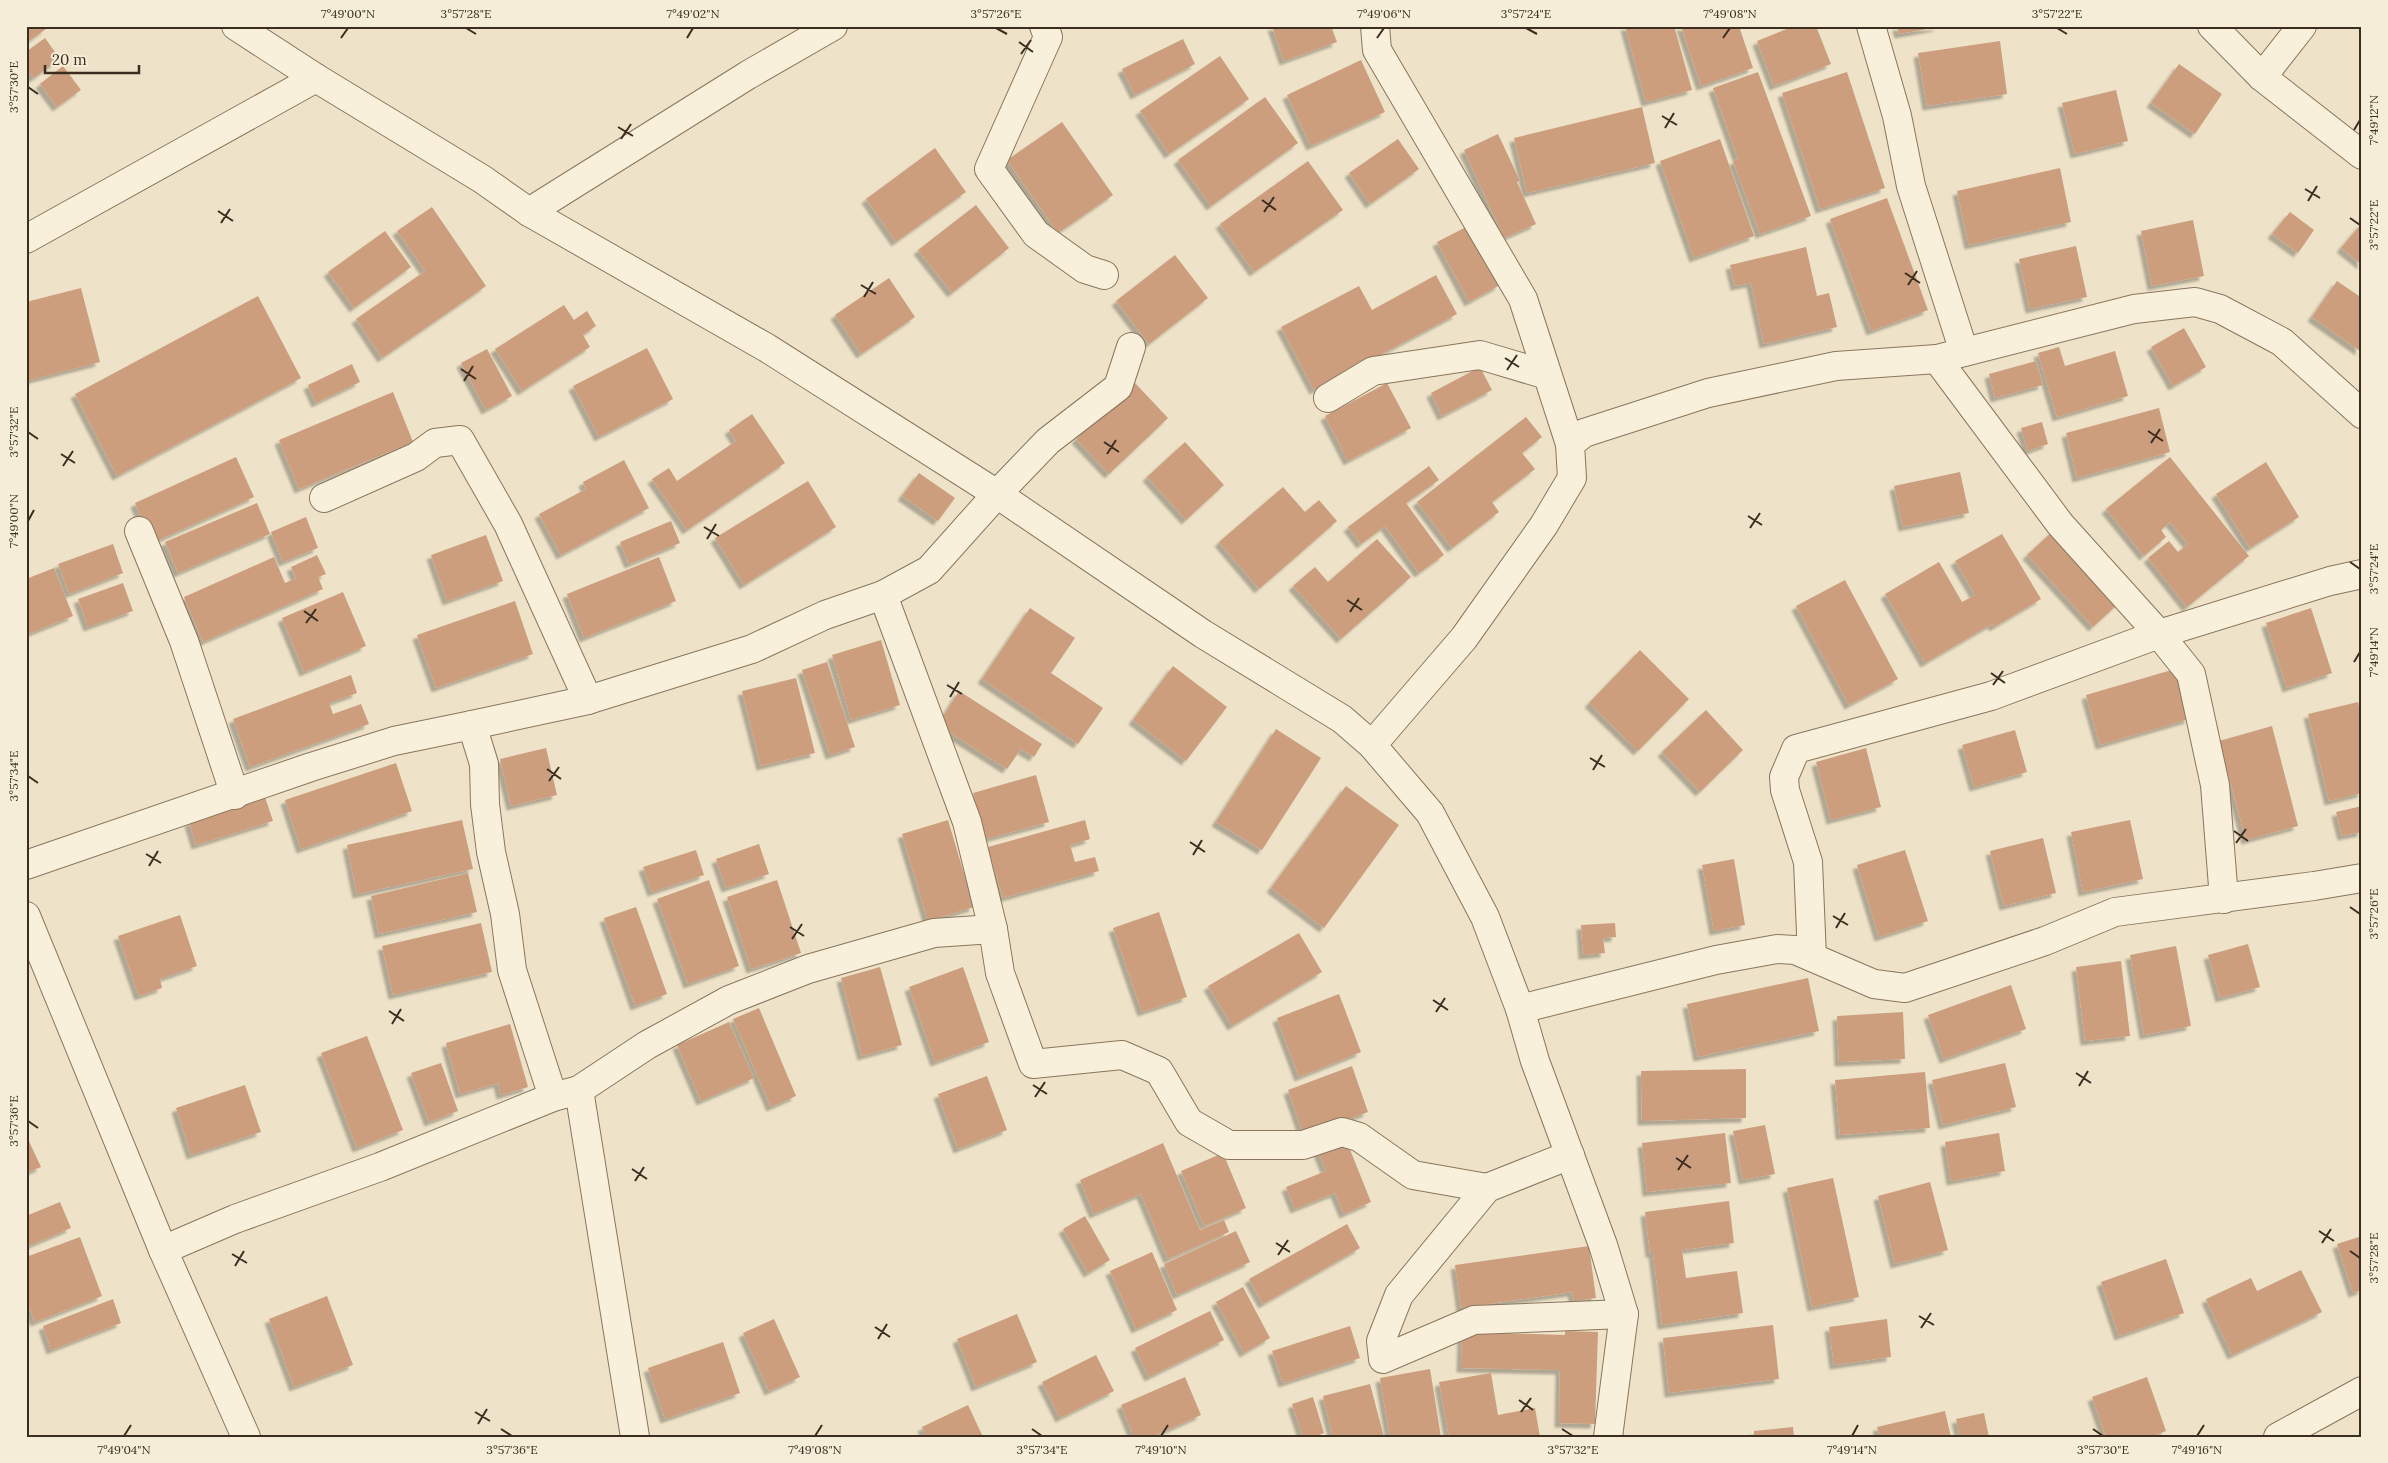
<svg xmlns="http://www.w3.org/2000/svg" width="2388" height="1463" font-family="Lora,serif">
<style>
.building{fill:#cc9e7e;filter:url(#shadow)}
.lines{fill:none;stroke-linecap:round;stroke-linejoin:round}
.minor-casing{stroke:#8a755d;stroke-width:30}
.minor{stroke:#f9f0db;stroke-width:28}
.ticks{fill:none;stroke:#3b2d20;stroke-width:2}
.neatline{fill:none;stroke:#3b2d20;stroke-width:2}
.ticks-label{font-size:12px;text-anchor:middle;fill:#3b2d20}
</style>
<defs>
<filter id="shadow"><feDropShadow dx="-4.5" dy="4.5" stdDeviation="1" flood-color="#0004"/></filter>
</defs>
<rect width="100%" height="100%" fill="#eee3c8"/>
<g class="building">
<polygon points="26,26 44,26 46,29 26,43"/>
<polygon points="1272,26 1331,26 1337,42 1284,61"/>
<polygon points="1625,26 1674,26 1692,90 1646,102"/>
<polygon points="1681,26 1739,26 1753,68 1701,86"/>
<polygon points="1794,26 1816,26 1831,64 1774,86 1757,41"/>
<polygon points="1897,26 1938,26 1938,27 1899,34"/>
<polygon points="45,38 60,59 34,78 26,68 26,52"/>
<polygon points="1183,39 1195,64 1135,95 1122,69"/>
<polygon points="2000,41 2007,94 1927,106 1918,53"/>
<polygon points="1220,56 1249,99 1169,154 1140,111"/>
<polygon points="1361,60 1385,112 1311,146 1287,95"/>
<polygon points="2179,64 2222,94 2195,134 2151,103"/>
<polygon points="63,66 81,90 57,107 40,84"/>
<polygon points="1758,72 1811,216 1760,234 1733,161 1738,159 1713,88"/>
<polygon points="1847,72 1885,188 1820,209 1782,93"/>
<polygon points="2116,90 2128,141 2075,154 2062,103"/>
<polygon points="1265,97 1298,143 1211,206 1178,160"/>
<polygon points="1642,107 1655,163 1527,193 1514,138"/>
<polygon points="1062,122 1113,195 1058,233 1007,160"/>
<polygon points="1498,134 1520,181 1517,182 1536,224 1504,238 1464,150"/>
<polygon points="1398,139 1419,169 1370,204 1349,173"/>
<polygon points="1720,139 1754,236 1694,258 1660,161"/>
<polygon points="935,148 966,192 896,242 866,199"/>
<polygon points="1308,161 1343,210 1254,272 1220,224"/>
<polygon points="2060,168 2071,222 1969,245 1957,191"/>
<polygon points="1887,198 1928,310 1871,331 1830,219"/>
<polygon points="976,205 1009,248 952,293 918,250"/>
<polygon points="432,207 486,286 382,358 356,319 425,271 397,231"/>
<polygon points="2290,212 2314,230 2298,253 2272,234"/>
<polygon points="2193,220 2204,276 2152,286 2141,231"/>
<polygon points="2362,223 2362,265 2341,248"/>
<polygon points="1468,226 1500,285 1469,302 1437,242"/>
<polygon points="385,231 411,267 354,308 328,272"/>
<polygon points="2076,246 2087,297 2030,309 2019,259"/>
<polygon points="1806,247 1817,296 1829,293 1837,327 1764,344 1751,283 1735,286 1730,265"/>
<polygon points="1175,255 1208,298 1149,344 1116,301"/>
<polygon points="1436,275 1457,314 1314,390 1281,327 1359,286 1372,310"/>
<polygon points="889,278 915,317 861,354 835,315"/>
<polygon points="2337,281 2362,298 2360,351 2312,317"/>
<polygon points="81,288 100,362 26,381 26,302"/>
<polygon points="258,296 301,378 117,476 75,394"/>
<polygon points="564,305 574,320 587,311 596,326 583,335 590,347 522,391 495,349"/>
<polygon points="2184,328 2206,367 2173,386 2151,347"/>
<polygon points="2059,347 2065,366 2115,351 2128,396 2057,417 2038,353"/>
<polygon points="647,348 673,399 599,437 573,386"/>
<polygon points="487,349 512,396 486,410 461,363"/>
<polygon points="2036,361 2043,385 1995,398 1989,374"/>
<polygon points="352,364 360,382 316,403 308,385"/>
<polygon points="1480,367 1492,390 1442,416 1431,393"/>
<polygon points="1135,383 1168,418 1109,474 1076,439"/>
<polygon points="1387,383 1411,428 1348,461 1325,416"/>
<polygon points="393,392 413,442 299,489 279,440"/>
<polygon points="2159,408 2170,452 2077,478 2066,433"/>
<polygon points="752,414 785,463 687,530 652,479 669,468 677,481 736,441 729,430"/>
<polygon points="1526,417 1542,437 1522,453 1535,469 1492,502 1499,512 1452,548 1417,502"/>
<polygon points="2042,422 2048,444 2028,451 2021,428"/>
<polygon points="1185,442 1224,485 1186,520 1147,477"/>
<polygon points="236,457 254,497 152,543 135,503"/>
<polygon points="2170,457 2249,556 2187,607 2148,558 2169,541 2178,552 2188,544 2170,522 2161,530 2166,537 2144,556 2106,509"/>
<polygon points="624,460 649,508 561,555 539,514 586,489 583,482"/>
<polygon points="2266,462 2299,517 2250,548 2216,494"/>
<polygon points="1429,466 1439,480 1406,503 1444,555 1419,573 1385,526 1361,544 1348,527"/>
<polygon points="1960,472 1969,513 1903,527 1894,486"/>
<polygon points="919,473 955,498 938,521 902,496"/>
<polygon points="808,481 836,527 744,585 715,538"/>
<polygon points="1283,487 1305,512 1319,500 1337,521 1259,589 1219,542"/>
<polygon points="257,503 270,534 178,573 165,542"/>
<polygon points="306,517 318,548 283,562 271,532"/>
<polygon points="671,521 680,543 629,564 620,542"/>
<polygon points="2054,530 2121,601 2093,627 2027,555"/>
<polygon points="2002,534 2041,599 1994,627 1992,624 1925,663 1885,594 1939,562 1962,602 1975,595 1955,561"/>
<polygon points="486,535 503,581 447,601 431,555"/>
<polygon points="1377,539 1411,577 1341,639 1293,586 1315,567 1328,582"/>
<polygon points="113,544 123,573 69,594 58,564"/>
<polygon points="317,555 326,574 318,577 323,589 203,642 184,597 274,557 285,583 296,578 291,567"/>
<polygon points="659,557 676,601 584,638 567,594"/>
<polygon points="54,568 73,616 26,635 26,579"/>
<polygon points="1845,580 1898,679 1849,705 1796,606"/>
<polygon points="123,583 133,611 88,627 78,599"/>
<polygon points="343,592 366,646 304,672 282,618"/>
<polygon points="515,601 533,654 436,688 417,635"/>
<polygon points="1030,608 1075,638 1051,673 1103,708 1078,744 982,679"/>
<polygon points="2311,608 2332,673 2287,688 2266,623"/>
<polygon points="881,640 900,705 851,720 832,655"/>
<polygon points="1640,650 1689,699 1638,751 1589,703"/>
<polygon points="827,662 855,747 830,755 802,670"/>
<polygon points="1173,666 1227,707 1186,761 1133,720"/>
<polygon points="2175,669 2189,719 2100,745 2086,695"/>
<polygon points="351,675 357,693 329,703 333,714 361,704 369,724 250,767 233,719"/>
<polygon points="796,678 815,753 761,766 742,691"/>
<polygon points="959,691 1042,744 1034,757 1021,749 1007,769 938,725"/>
<polygon points="2358,702 2362,719 2362,793 2329,801 2308,714"/>
<polygon points="1706,710 1743,750 1700,792 1662,752"/>
<polygon points="2272,726 2298,826 2246,840 2219,741"/>
<polygon points="1276,729 1321,758 1262,850 1216,822"/>
<polygon points="2015,730 2027,772 1974,787 1962,745"/>
<polygon points="546,748 557,795 511,806 500,759"/>
<polygon points="1866,748 1881,807 1831,820 1816,762"/>
<polygon points="396,763 412,811 301,849 285,800"/>
<polygon points="1036,775 1049,822 986,839 973,793"/>
<polygon points="1346,786 1399,825 1324,928 1271,888"/>
<polygon points="265,797 273,821 196,845 189,822"/>
<polygon points="2362,806 2362,832 2342,836 2336,812"/>
<polygon points="462,820 473,869 357,894 347,845"/>
<polygon points="948,820 974,907 928,921 902,834"/>
<polygon points="1085,820 1090,839 1070,845 1075,862 1095,857 1099,871 1003,898 988,847"/>
<polygon points="2130,820 2143,879 2083,892 2071,832"/>
<polygon points="2043,838 2056,893 2004,906 1990,851"/>
<polygon points="759,844 769,874 726,888 716,859"/>
<polygon points="696,850 704,875 652,892 643,867"/>
<polygon points="1905,850 1928,921 1879,937 1857,865"/>
<polygon points="1734,859 1745,925 1714,931 1702,865"/>
<polygon points="468,873 477,912 379,934 371,896"/>
<polygon points="709,880 739,966 688,984 657,899"/>
<polygon points="777,880 801,953 751,969 727,897"/>
<polygon points="636,907 667,994 635,1006 604,918"/>
<polygon points="1159,912 1187,997 1142,1012 1113,928"/>
<polygon points="180,915 197,966 160,979 162,988 139,996 118,936"/>
<polygon points="481,923 492,972 393,995 382,946"/>
<polygon points="1615,923 1616,937 1603,938 1605,953 1583,955 1581,925"/>
<polygon points="1299,933 1322,972 1232,1026 1208,986"/>
<polygon points="2248,944 2260,987 2220,998 2208,955"/>
<polygon points="2176,946 2191,1026 2144,1035 2130,955"/>
<polygon points="2121,961 2130,1036 2085,1041 2076,967"/>
<polygon points="880,967 902,1045 862,1056 841,978"/>
<polygon points="963,967 989,1042 935,1062 909,987"/>
<polygon points="1808,978 1819,1031 1698,1057 1687,1004"/>
<polygon points="2011,985 2026,1029 1944,1059 1928,1015"/>
<polygon points="1339,994 1361,1052 1299,1077 1277,1018"/>
<polygon points="759,1008 796,1096 771,1107 733,1019"/>
<polygon points="1903,1012 1905,1059 1839,1062 1837,1016"/>
<polygon points="729,1022 754,1078 701,1101 677,1045"/>
<polygon points="510,1024 528,1087 501,1095 498,1083 460,1094 446,1043"/>
<polygon points="367,1036 403,1130 357,1148 321,1053"/>
<polygon points="441,1063 458,1111 429,1122 411,1073"/>
<polygon points="2005,1063 2016,1107 1943,1125 1932,1080"/>
<polygon points="1352,1066 1368,1112 1304,1136 1288,1090"/>
<polygon points="1746,1069 1746,1118 1642,1121 1641,1071"/>
<polygon points="1925,1072 1930,1128 1840,1135 1835,1080"/>
<polygon points="987,1076 1007,1130 958,1149 938,1094"/>
<polygon points="245,1085 261,1132 191,1155 176,1108"/>
<polygon points="1765,1125 1775,1174 1743,1180 1733,1131"/>
<polygon points="1725,1133 1731,1183 1647,1192 1642,1143"/>
<polygon points="1999,1133 2005,1171 1951,1181 1945,1142"/>
<polygon points="26,1135 41,1167 26,1173"/>
<polygon points="1345,1137 1371,1202 1344,1214 1335,1193 1295,1209 1286,1187 1326,1171 1317,1149"/>
<polygon points="1163,1143 1200,1230 1224,1220 1229,1232 1168,1259 1141,1194 1094,1214 1080,1180"/>
<polygon points="1223,1153 1246,1208 1204,1226 1181,1171"/>
<polygon points="1833,1178 1859,1297 1812,1307 1787,1188"/>
<polygon points="1930,1182 1948,1250 1895,1264 1878,1196"/>
<polygon points="1729,1201 1734,1243 1682,1250 1686,1278 1737,1271 1743,1313 1662,1325 1653,1253 1650,1253 1645,1212"/>
<polygon points="60,1202 71,1228 26,1247 26,1216"/>
<polygon points="1085,1216 1110,1260 1088,1273 1063,1229"/>
<polygon points="1347,1224 1360,1248 1263,1304 1249,1279"/>
<polygon points="1236,1231 1250,1262 1177,1295 1164,1264"/>
<polygon points="2362,1236 2362,1290 2353,1293 2337,1244"/>
<polygon points="80,1237 102,1296 35,1322 26,1299 26,1257"/>
<polygon points="1589,1246 1596,1298 1574,1301 1572,1292 1461,1308 1455,1265"/>
<polygon points="1152,1252 1177,1310 1136,1329 1110,1271"/>
<polygon points="2166,1259 2184,1313 2119,1336 2101,1282"/>
<polygon points="2301,1270 2322,1312 2232,1355 2206,1299 2251,1278 2257,1291"/>
<polygon points="1243,1287 1270,1338 1244,1353 1216,1302"/>
<polygon points="327,1296 353,1365 294,1387 269,1319"/>
<polygon points="113,1299 121,1323 51,1350 43,1326"/>
<polygon points="1210,1311 1224,1340 1149,1377 1135,1348"/>
<polygon points="1017,1314 1037,1362 976,1387 957,1339"/>
<polygon points="774,1319 800,1377 769,1391 743,1333"/>
<polygon points="1887,1319 1891,1357 1834,1365 1829,1327"/>
<polygon points="1773,1325 1779,1379 1669,1393 1663,1338"/>
<polygon points="1350,1326 1360,1358 1283,1383 1272,1351"/>
<polygon points="1565,1331 1598,1332 1595,1424 1559,1423 1560,1370 1461,1368 1462,1332 1565,1335"/>
<polygon points="723,1342 740,1393 665,1419 648,1368"/>
<polygon points="1096,1355 1114,1391 1060,1418 1042,1382"/>
<polygon points="1430,1369 1441,1437 1390,1437 1380,1378"/>
<polygon points="1491,1373 1498,1415 1535,1408 1540,1437 1449,1437 1439,1382"/>
<polygon points="1185,1377 1201,1415 1152,1437 1134,1437 1121,1405"/>
<polygon points="2147,1377 2166,1431 2151,1437 2106,1437 2092,1397"/>
<polygon points="1370,1384 1384,1437 1333,1437 1323,1396"/>
<polygon points="1313,1397 1324,1433 1314,1437 1303,1437 1292,1404"/>
<polygon points="968,1405 983,1437 926,1437 922,1427"/>
<polygon points="1945,1411 1951,1437 1880,1437 1877,1427"/>
<polygon points="1984,1413 1989,1437 1960,1437 1956,1419"/>
<polygon points="1793,1427 1794,1437 1754,1437 1754,1431"/>
</g>
<g class="lines">
<g class="minor-casing">
<g id="minor">
<polyline points="236,26 316,78 482,179 529,212 767,348 997,494 1203,634 1342,719 1372,745 1430,813 1485,917 1520,1009 1535,1061 1603,1245 1624,1314 1608,1437"/>
<polyline points="1044,26 1048,37 989,169 1036,234 1085,269 1104,275"/>
<polyline points="1375,26 1377,50 1523,299 1570,444"/>
<polyline points="1871,26 1897,116 1911,186 1964,352"/>
<polyline points="2212,26 2262,77 2362,155"/>
<polyline points="2262,77 2302,26"/>
<polyline points="529,212 748,75 833,26"/>
<polyline points="26,239 316,78"/>
<polyline points="1937,359 2060,524 2159,634 2191,674 2215,785 2224,899"/>
<polyline points="1328,398 1373,371 1480,355 1547,375"/>
<polyline points="324,498 416,457 435,443 460,440 508,524 588,700"/>
<polyline points="139,531 184,641 235,795"/>
<polyline points="883,595 967,822 993,929 1000,973 1033,1064 1122,1055 1159,1071 1189,1122 1229,1145 1303,1145 1342,1132 1359,1137 1413,1175 1487,1188"/>
<polyline points="472,725 588,700 752,649 825,615 883,595 929,570 997,494 1048,441 1118,387 1131,347"/>
<polyline points="1372,745 1464,638 1544,525 1572,478 1570,444 1584,433 1708,393 1836,366 1937,359 2134,309 2195,302 2220,309 2282,342 2362,414"/>
<polyline points="26,865 311,767 394,741 472,725 484,764 485,804 491,852 505,914 512,970 553,1097"/>
<polyline points="26,916 163,1250 246,1437"/>
<polyline points="1812,957 1808,862 1785,790 1784,777 1796,749 1991,696 2159,634 2330,581 2362,574"/>
<polyline points="1520,1009 1716,960 1777,949 1795,950 1874,984 1905,988 2045,941 2115,912 2314,886 2362,878"/>
<polyline points="579,1090 635,1437"/>
<polyline points="1570,1155 1487,1188 1399,1295 1381,1341 1383,1359 1474,1320 1624,1314"/>
<polyline points="163,1250 235,1219 380,1167 553,1097 579,1090 647,1045 729,1000 808,969 934,933 993,929"/>
<polyline points="2278,1437 2362,1391"/>
</g>
</g>
<use href="#minor" class="minor"/>
</g>
<path class="ticks" d="M 466,28 L 476,34M 996,28 L 1007,34M 1526,28 L 1537,34M 2057,28 L 2067,34M 341,38 L 348,28M 687,38 L 693,28M 1377,38 L 1384,28M 1723,38 L 1730,28M 1019,42 L 1033,52M 1021,54 L 1031,40M 28,87 L 38,94M 1662,116 L 1677,125M 618,127 L 633,136M 1665,128 L 1674,113M 2354,130 L 2360,120M 621,139 L 631,124M 2305,189 L 2320,198M 1262,200 L 1276,210M 2308,201 L 2317,186M 218,211 L 233,221M 1264,212 L 1274,197M 2350,218 L 2360,225M 221,223 L 230,209M 1905,273 L 1920,283M 861,285 L 876,294M 1908,285 L 1917,271M 864,297 L 873,282M 1505,358 L 1519,367M 461,369 L 476,379M 1507,370 L 1517,355M 464,381 L 473,366M 2148,431 L 2163,441M 28,432 L 38,439M 1104,442 L 1119,452M 2151,443 L 2160,429M 61,454 L 75,463M 1107,454 L 1116,440M 63,466 L 73,451M 1748,516 L 1762,525M 28,521 L 34,510M 704,527 L 719,536M 1750,528 L 1760,513M 707,539 L 716,524M 2350,562 L 2360,569M 1347,600 L 1362,610M 304,611 L 318,621M 1350,612 L 1359,598M 306,623 L 316,609M 2354,662 L 2360,652M 1991,673 L 2005,683M 947,685 L 962,694M 1993,685 L 2003,671M 950,697 L 959,682M 1590,758 L 1605,767M 547,769 L 561,779M 1593,770 L 1602,755M 28,776 L 38,783M 549,781 L 559,767M 2234,831 L 2248,841M 1190,842 L 1205,852M 2236,843 L 2246,829M 146,854 L 161,863M 1193,855 L 1202,840M 149,866 L 158,851M 2350,907 L 2360,914M 1833,916 L 1848,925M 790,927 L 804,936M 1836,928 L 1845,913M 792,939 L 802,924M 1433,1000 L 1448,1010M 389,1011 L 404,1021M 1436,1012 L 1445,998M 392,1024 L 401,1009M 2076,1073 L 2091,1083M 1033,1085 L 1047,1094M 2079,1086 L 2088,1071M 1035,1097 L 1045,1082M 28,1121 L 38,1128M 1676,1158 L 1691,1168M 632,1169 L 647,1179M 1678,1170 L 1688,1155M 635,1181 L 644,1167M 2319,1231 L 2334,1241M 1276,1243 L 1290,1252M 2322,1243 L 2331,1229M 2350,1251 L 2360,1258M 232,1254 L 247,1263M 1278,1255 L 1288,1240M 235,1266 L 244,1251M 1919,1316 L 1934,1325M 875,1327 L 890,1337M 1921,1328 L 1931,1313M 878,1339 L 887,1324M 1519,1400 L 1533,1410M 475,1412 L 490,1421M 1521,1412 L 1531,1398M 478,1424 L 487,1409M 501,1429 L 512,1436M 1032,1429 L 1042,1436M 1562,1429 L 1573,1436M 2093,1429 L 2103,1436M 124,1436 L 131,1425M 815,1436 L 822,1425M 1161,1436 L 1168,1425M 1852,1436 L 1858,1425M 2197,1436 L 2204,1425"/>
<rect width="2388" height="1463" fill="none" stroke="#f6edd8" stroke-width="55"/>
<path d="M45 65v8h94v-8" fill="none" stroke="#3b2d20" stroke-width="2.5"/>
<text x="52" y="65" font-size="15" fill="#3b2d20" stroke="#f6edd8" stroke-width="4" paint-order="stroke">20 m</text>
<rect x="28" y="28" width="2332" height="1408" class="neatline"/>
<g class="ticks-label">
<text x="348" y="18">7°49'00"N</text>
<text x="466" y="18">3°57'28"E</text>
<text x="693" y="18">7°49'02"N</text>
<text x="996" y="18">3°57'26"E</text>
<text x="1384" y="18">7°49'06"N</text>
<text x="1526" y="18">3°57'24"E</text>
<text x="1730" y="18">7°49'08"N</text>
<text x="2057" y="18">3°57'22"E</text>
<text transform="translate(14 87) rotate(-90)" y="4">3°57'30"E</text>
<text transform="translate(2374 120) rotate(-90)" y="4">7°49'12"N</text>
<text transform="translate(2374 225) rotate(-90)" y="4">3°57'22"E</text>
<text transform="translate(14 432) rotate(-90)" y="4">3°57'32"E</text>
<text transform="translate(14 521) rotate(-90)" y="4">7°49'00"N</text>
<text transform="translate(2374 569) rotate(-90)" y="4">3°57'24"E</text>
<text transform="translate(2374 652) rotate(-90)" y="4">7°49'14"N</text>
<text transform="translate(14 776) rotate(-90)" y="4">3°57'34"E</text>
<text transform="translate(2374 914) rotate(-90)" y="4">3°57'26"E</text>
<text transform="translate(14 1121) rotate(-90)" y="4">3°57'36"E</text>
<text transform="translate(2374 1258) rotate(-90)" y="4">3°57'28"E</text>
<text x="124" y="1454">7°49'04"N</text>
<text x="512" y="1454">3°57'36"E</text>
<text x="815" y="1454">7°49'08"N</text>
<text x="1042" y="1454">3°57'34"E</text>
<text x="1161" y="1454">7°49'10"N</text>
<text x="1573" y="1454">3°57'32"E</text>
<text x="1852" y="1454">7°49'14"N</text>
<text x="2103" y="1454">3°57'30"E</text>
<text x="2197" y="1454">7°49'16"N</text>
</g>
</svg>
